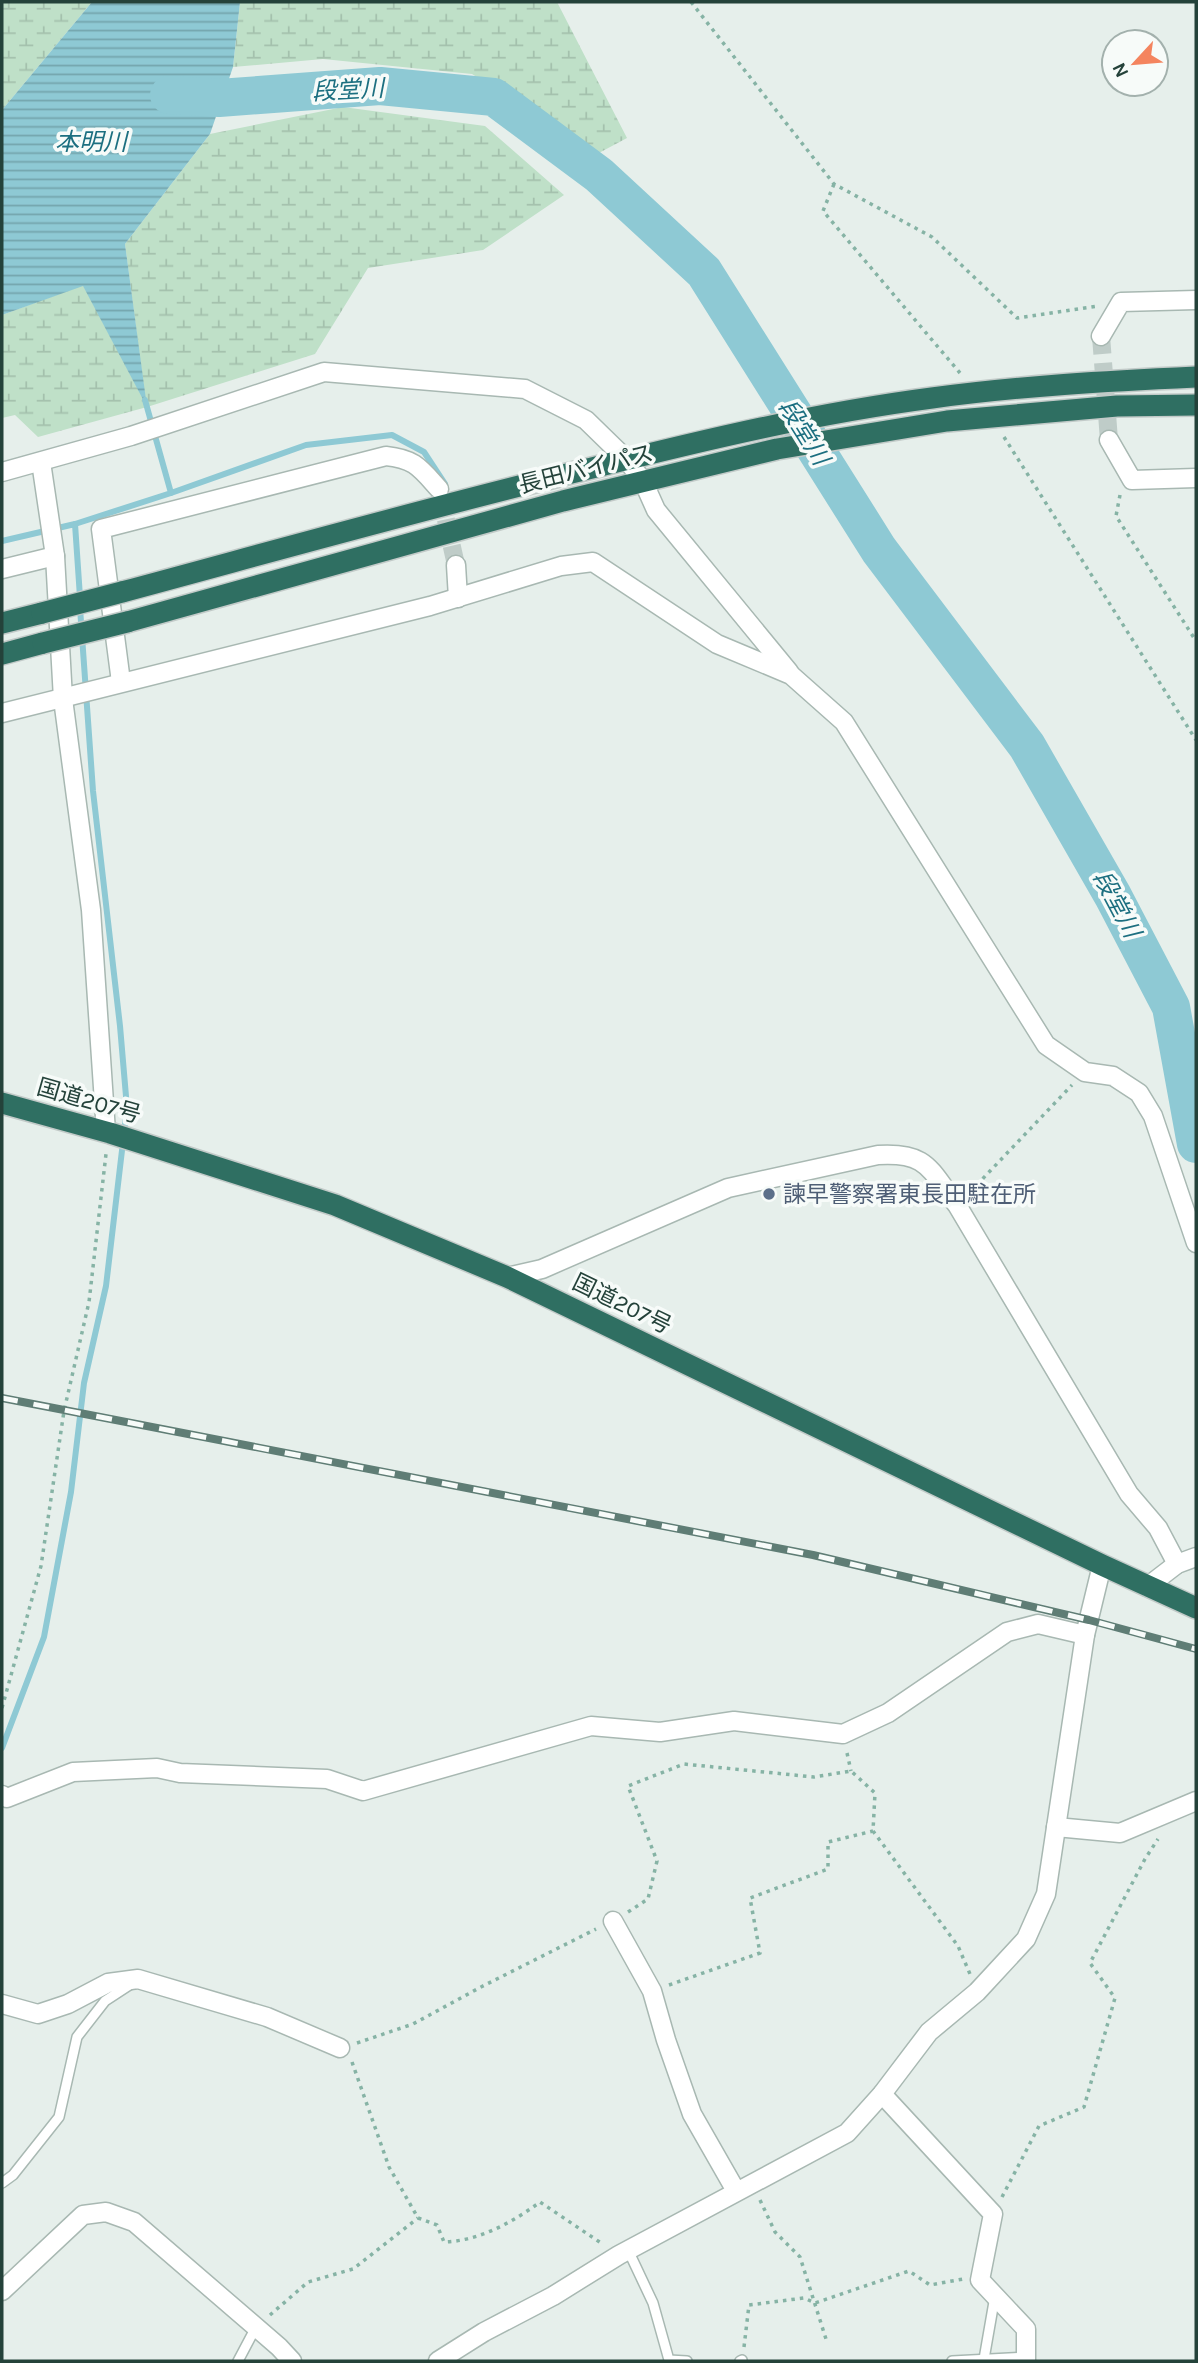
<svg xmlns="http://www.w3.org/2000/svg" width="1198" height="2363" font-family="Karla,'Noto Sans JP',sans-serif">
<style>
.wetland{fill:url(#wetland-marsh)}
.water{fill:url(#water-rules)}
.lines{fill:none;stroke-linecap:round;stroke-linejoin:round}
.stream{stroke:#8ec9d4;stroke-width:6}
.river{stroke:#8ec9d4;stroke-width:38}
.street-tunnel{stroke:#bfccc8;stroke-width:18;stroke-dasharray:18 9;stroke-linecap:butt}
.lane-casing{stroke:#a8b8b2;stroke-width:12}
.street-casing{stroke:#a8b8b2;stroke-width:21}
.highway-casing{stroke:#c2cac8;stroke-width:24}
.path{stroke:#86b3a5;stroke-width:3.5;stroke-dasharray:3.5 5;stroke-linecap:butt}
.lane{stroke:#fff;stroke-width:9}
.street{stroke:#fff;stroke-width:18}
.highway{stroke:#2f6f62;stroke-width:21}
.rail-casing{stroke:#5f7d75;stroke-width:8}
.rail{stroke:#f7fbf9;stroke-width:5;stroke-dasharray:16;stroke-linecap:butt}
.highway-bridge-casing{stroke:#c2cac8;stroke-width:24;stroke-linecap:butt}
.highway-bridge{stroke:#2f6f62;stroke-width:21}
.service-dot{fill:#5c6f8a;stroke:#f7fbf9;stroke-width:2.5}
.labels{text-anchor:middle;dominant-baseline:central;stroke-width:7;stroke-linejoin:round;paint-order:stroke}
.street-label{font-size:23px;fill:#24423a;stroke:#f7fbf9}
.service-label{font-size:23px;fill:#4e5e75;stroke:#f7fbf9;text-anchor:start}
.water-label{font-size:24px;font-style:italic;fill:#1c6f80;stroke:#f7fbf9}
</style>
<defs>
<pattern id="wetland-marsh" width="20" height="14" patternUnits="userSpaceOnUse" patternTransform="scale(1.75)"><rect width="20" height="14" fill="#bfe0c8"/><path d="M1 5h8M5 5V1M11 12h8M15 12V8" fill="none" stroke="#a4c1ad"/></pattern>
<pattern id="water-rules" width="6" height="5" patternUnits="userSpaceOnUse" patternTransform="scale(1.75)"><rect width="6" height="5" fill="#8ec9d4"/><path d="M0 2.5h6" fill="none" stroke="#74a5ad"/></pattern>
</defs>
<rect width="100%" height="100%" fill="#e6efeb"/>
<g class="wetland">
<polygon points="2,2 92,2 2,110"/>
<polygon points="240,2 557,2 627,138 597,154 472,74 323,59 233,67"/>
<polygon points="343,107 485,126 564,195 483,250 368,268 315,354 147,407 38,437 15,415 2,418 2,315 83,285 146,404 125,244 210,134"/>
</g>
<polygon class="water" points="92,2 240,2 233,67 210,134 125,244 147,407 83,286 2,315 2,110"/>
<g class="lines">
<g class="stream">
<polyline points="171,493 306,445 392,435 424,452 445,484"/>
<polyline points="75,524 171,493 145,400"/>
<polyline points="2,541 75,524 80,597"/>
<polyline points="2,1748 44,1637 71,1492 84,1383 106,1286 127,1108 120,1026 93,791 80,608"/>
</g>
<polyline class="river" points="169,95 219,98 380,86 494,97 599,175 704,272 879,550 1027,746 1113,896 1171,1007 1196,1144"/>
<g class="street-tunnel">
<polyline points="1101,336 1109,440"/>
<polyline points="440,493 456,565"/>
</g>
<g class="lane-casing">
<g id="lane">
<polyline points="2,2183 13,2175 59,2117 77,2037 105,2001 131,1984"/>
<polyline points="628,2250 653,2303 669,2360 687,2361"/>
<polyline points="984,2359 995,2296"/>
<polyline points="238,2361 256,2327"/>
<polyline points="740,2361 742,2360"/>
<polyline points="952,2361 1026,2357"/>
</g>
</g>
<g class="street-casing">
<g id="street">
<polyline points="1101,336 1121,302 1196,300"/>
<polyline points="1109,440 1132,480 1196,478"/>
<polyline points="41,462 55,556 63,699 91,910 106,1132"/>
<polyline points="2,472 131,436 324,372 525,389 586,420 626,459 643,481 656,510 789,672"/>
<polyline points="456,565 458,598"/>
<polyline points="2,569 55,556"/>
<path d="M 121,682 L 101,529 L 386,456 C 415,459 420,468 439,489"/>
<polyline points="2,713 430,606 561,566 593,562 717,644 791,675 844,722 1046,1045 1085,1072 1113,1076 1139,1093 1153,1116 1196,1243"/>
<path d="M 507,1277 L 542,1269 L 728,1188 L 878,1155 C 928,1152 929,1169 957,1205 L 1129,1494 L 1158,1528 L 1177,1564"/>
<polyline points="1147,1587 1177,1564 1196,1557"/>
<polyline points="2,1795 7,1798 73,1772 157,1768 180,1773 327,1779 363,1791 591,1726 660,1732 734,1721 843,1734 888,1713 1007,1632 1038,1624 1085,1635"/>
<polyline points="1056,1827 1120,1833 1196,1801"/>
<polyline points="613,1921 652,1991 666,2040 692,2114 736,2191"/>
<polyline points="2,2004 38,2014 68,2004 108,1983 138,1979 267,2017 340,2048"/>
<polyline points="882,2094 993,2214 980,2280 1026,2329 1026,2361"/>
<polyline points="2,2291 83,2215 106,2212 134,2222 279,2347 292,2361"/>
<polyline points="438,2361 484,2332 553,2296 619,2255 847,2133 882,2094 929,2032 977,1992 1026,1939 1046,1894 1085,1635 1102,1565"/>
</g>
</g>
<g class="highway-casing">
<g id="highway">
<path d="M 122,592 C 278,550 434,506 592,468 C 704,440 817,413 932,398 C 1020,386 1108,381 1196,377"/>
<polyline points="127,622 563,501 777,449 947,421 1117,406 1196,405"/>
<polyline points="2,623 42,613"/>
<polyline points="2,654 43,643"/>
<polyline points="2,1103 110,1133 335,1205 507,1277 1102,1565 1196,1608"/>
</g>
</g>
<g class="path">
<polyline points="691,2 834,184 932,237 1017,318 1098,306"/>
<polyline points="834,184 823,211 960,373"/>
<polyline points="1004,437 1196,740"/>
<polyline points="1120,495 1116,516 1196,641"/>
<polyline points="971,1191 1072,1085"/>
<polyline points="2,1708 41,1566 64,1411 89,1302 106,1154"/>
<polyline points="847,1753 851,1771"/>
<polyline points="628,1912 648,1899 657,1861 628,1786 684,1764 814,1777 851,1771 875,1793 873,1831 958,1946 970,1974"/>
<polyline points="669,1985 760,1953 750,1898 828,1869 828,1842 873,1831"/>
<polyline points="357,2043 413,2024 481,1987 596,1929"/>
<path d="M 352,2062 L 389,2167 L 418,2218 L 437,2225 L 444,2242 C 479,2241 513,2222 540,2202 L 601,2243"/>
<polyline points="1002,2197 1039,2126 1084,2107 1115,1998 1090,1963 1145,1859 1158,1839"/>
<polyline points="760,2200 775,2232 800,2257 826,2339"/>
<polyline points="270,2315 308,2282 353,2269 418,2218"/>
<polyline points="744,2347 749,2305 804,2298 815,2303 909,2271 930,2285 963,2279"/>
</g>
<use href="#lane" class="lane"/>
<use href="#street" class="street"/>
<use href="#highway" class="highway"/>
<g class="rail-casing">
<polyline id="rail" points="2,1398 813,1555 1089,1620 1196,1649"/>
</g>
<use href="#rail" class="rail"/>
<g class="highway-bridge-casing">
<g id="highway-bridge">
<polyline points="42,613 122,592"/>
<polyline points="43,643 127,622"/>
</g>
</g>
<use href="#highway-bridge" class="highway-bridge"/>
</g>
<circle class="service-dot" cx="769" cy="1194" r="7"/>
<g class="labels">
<g class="street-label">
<text transform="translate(586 469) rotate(-14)">長田バイパス</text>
<text transform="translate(89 1101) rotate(16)">国道207号</text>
<text transform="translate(622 1304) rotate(26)">国道207号</text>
</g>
<g class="service-label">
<text x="783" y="1194">諫早警察署東長田駐在所</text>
</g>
<g class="water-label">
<text transform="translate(348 90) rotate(-3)">段堂川</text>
<text x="91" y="142">本明川</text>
<text transform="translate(804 432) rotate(58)">段堂川</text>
<text transform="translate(1117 904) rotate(62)">段堂川</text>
</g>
</g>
<rect width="1198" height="2363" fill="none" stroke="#24423a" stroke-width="7"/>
<g transform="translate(1135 63) rotate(244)"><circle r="33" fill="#f7fbf9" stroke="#a3b1ad" stroke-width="2"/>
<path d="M0-5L12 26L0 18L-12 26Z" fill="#f4845f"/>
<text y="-10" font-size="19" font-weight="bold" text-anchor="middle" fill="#24423a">N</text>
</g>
</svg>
